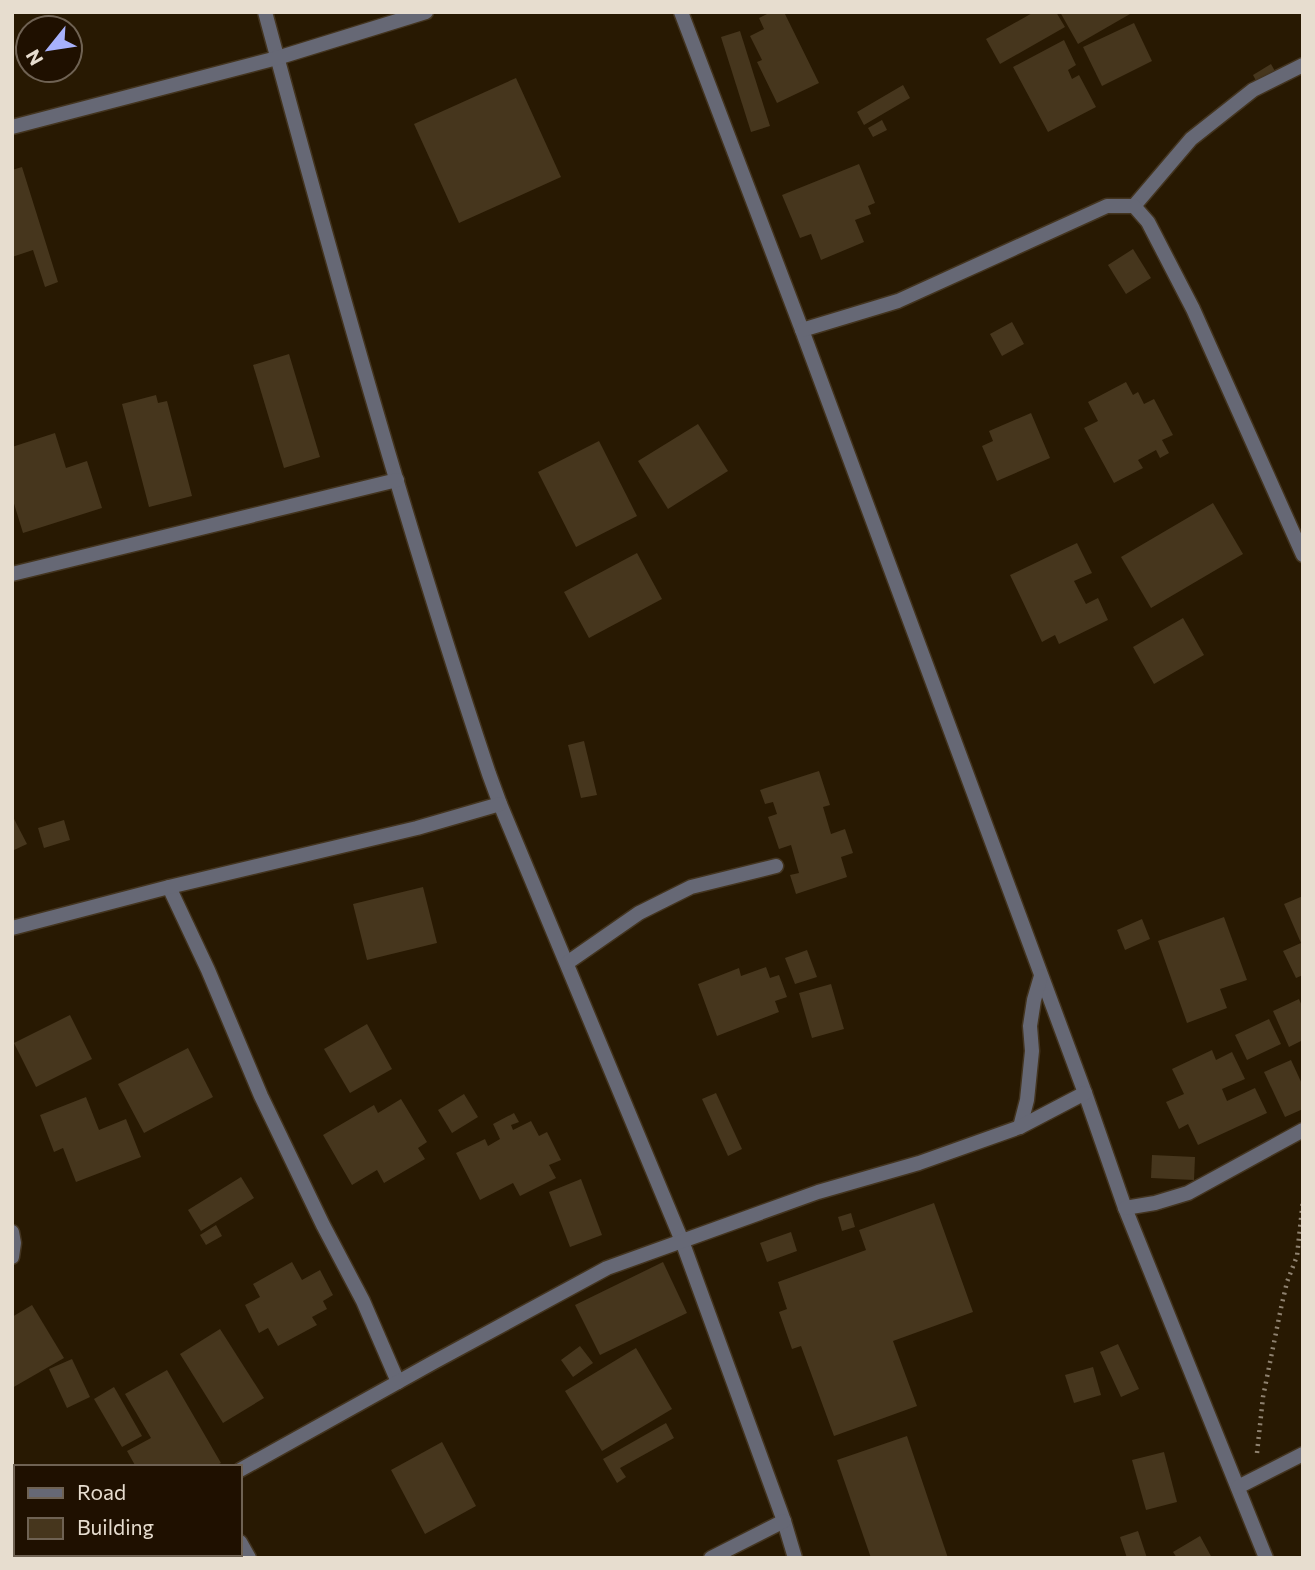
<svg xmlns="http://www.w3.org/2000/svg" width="1315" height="1570" font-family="Commissioner,sans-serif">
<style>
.building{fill:#46361d}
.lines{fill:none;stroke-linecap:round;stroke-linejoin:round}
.street-casing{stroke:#43341f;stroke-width:17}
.path{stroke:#8f8270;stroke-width:4.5;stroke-dasharray:2 5;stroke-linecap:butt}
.street{stroke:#666875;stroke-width:14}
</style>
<rect width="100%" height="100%" fill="#281902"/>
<g class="building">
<polygon points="771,12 784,12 819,83 777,103 757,62 762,60 750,36 764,29 759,18"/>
<polygon points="1034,12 1056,12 1065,27 1000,64 986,39"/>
<polygon points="1060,12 1129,12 1130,14 1078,44"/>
<polygon points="1134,23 1152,61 1102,86 1083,47"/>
<polygon points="740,31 770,126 751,132 721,37"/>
<polygon points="1064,40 1076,65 1068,70 1072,79 1079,75 1096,107 1048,132 1013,67"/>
<polygon points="1271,64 1281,82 1262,92 1253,75"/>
<polygon points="516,78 561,177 459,223 414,124"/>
<polygon points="903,85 910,98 864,125 857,112"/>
<polygon points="882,120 887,130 873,137 868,128"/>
<polygon points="859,164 875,203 868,206 871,214 855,220 864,242 821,260 811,234 800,238 782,195"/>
<polygon points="22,167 58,282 45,287 33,250 12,257 12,170"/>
<polygon points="1133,249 1151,278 1126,294 1108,265"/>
<polygon points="1012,322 1024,344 1002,356 990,334"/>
<polygon points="289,354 320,457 284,468 253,365"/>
<polygon points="1126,382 1133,395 1138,392 1144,404 1154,399 1173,435 1162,440 1169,453 1160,458 1156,450 1138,460 1143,468 1114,483 1084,428 1098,421 1088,402"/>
<polygon points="156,395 158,403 167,401 192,496 149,507 122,404"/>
<polygon points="1031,413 1050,458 997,481 982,446 993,441 989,431"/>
<polygon points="698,424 728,471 668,509 638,461"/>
<polygon points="55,433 66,468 87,461 102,508 23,533 12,497 12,447"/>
<polygon points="599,441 637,516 576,547 538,472"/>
<polygon points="1213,503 1243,554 1151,608 1121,557"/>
<polygon points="1077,543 1092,573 1074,581 1086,604 1098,598 1108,620 1059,644 1055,635 1042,642 1010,575"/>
<polygon points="637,553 662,599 589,638 564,592"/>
<polygon points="1183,618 1204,655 1154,684 1133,647"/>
<polygon points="584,741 597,795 581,798 568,745"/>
<polygon points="819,771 830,805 823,807 831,834 845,829 853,853 841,857 847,877 796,894 790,875 799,873 791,845 779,849 768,817 777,814 773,802 765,804 760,790"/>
<polygon points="12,815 27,844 12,851"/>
<polygon points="64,820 70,840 44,848 38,828"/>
<polygon points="423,887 437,943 367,960 353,904"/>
<polygon points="1303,896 1303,975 1296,978 1283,951 1301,943 1284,904"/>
<polygon points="1224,917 1247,980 1220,989 1227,1008 1187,1023 1158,941"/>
<polygon points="1142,919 1150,939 1125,950 1117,930"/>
<polygon points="807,950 817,977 795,984 785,958"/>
<polygon points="766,967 770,978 779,975 787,997 775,1001 779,1012 717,1036 698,984 739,968 741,976"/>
<polygon points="831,984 844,1029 812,1038 799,993"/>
<polygon points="1299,999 1303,1008 1303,1040 1289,1047 1273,1011"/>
<polygon points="70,1015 92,1059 36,1087 14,1043"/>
<polygon points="1269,1019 1281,1044 1247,1060 1235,1035"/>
<polygon points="367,1024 392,1069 350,1093 324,1049"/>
<polygon points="188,1048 213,1097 144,1133 118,1084"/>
<polygon points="1212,1050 1216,1060 1232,1052 1245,1079 1222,1089 1227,1101 1255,1088 1267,1113 1198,1145 1188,1124 1179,1129 1166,1102 1184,1094 1172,1069"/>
<polygon points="1291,1060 1303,1086 1303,1109 1285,1117 1264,1072"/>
<polygon points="716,1093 742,1149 728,1156 702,1099"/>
<polygon points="464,1094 478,1117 452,1133 438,1110"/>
<polygon points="86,1097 99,1130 126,1119 141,1157 76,1182 63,1148 54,1152 40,1115"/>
<polygon points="401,1099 427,1142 418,1148 425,1159 384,1183 377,1170 352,1185 323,1135 374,1105 378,1113"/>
<polygon points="514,1113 519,1122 511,1125 513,1130 531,1121 539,1136 547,1132 561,1160 549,1165 556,1178 520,1196 513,1183 480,1200 456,1153 485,1139 488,1146 500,1139 493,1124"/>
<polygon points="1152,1155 1195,1157 1194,1180 1151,1178"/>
<polygon points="241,1177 254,1198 201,1231 188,1210"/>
<polygon points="581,1179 602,1235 570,1247 549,1192"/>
<polygon points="934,1203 973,1312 893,1341 917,1406 834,1436 801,1346 792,1349 779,1312 787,1309 778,1282 866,1250 859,1230"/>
<polygon points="851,1213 855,1227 842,1231 838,1217"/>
<polygon points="216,1225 222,1236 206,1245 200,1235"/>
<polygon points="791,1232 797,1251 767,1262 760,1243"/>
<polygon points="292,1262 302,1280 320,1270 333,1295 323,1301 327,1309 312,1317 317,1325 278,1346 268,1328 259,1333 245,1305 260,1297 253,1284"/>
<polygon points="663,1262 687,1313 600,1355 575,1305"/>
<polygon points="32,1305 64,1358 12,1388 12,1317"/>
<polygon points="220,1329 264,1398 223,1423 180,1354"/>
<polygon points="1118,1344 1139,1389 1121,1397 1100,1352"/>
<polygon points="580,1346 593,1363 573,1377 561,1360"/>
<polygon points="636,1348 672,1409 602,1451 565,1391"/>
<polygon points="72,1359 90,1397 67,1408 49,1369"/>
<polygon points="1093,1367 1101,1395 1074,1403 1065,1375"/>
<polygon points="167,1370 221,1463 214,1467 136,1467 127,1451 151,1438 125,1394"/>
<polygon points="114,1387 142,1436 122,1447 94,1399"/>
<polygon points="666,1423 674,1438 620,1468 626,1477 617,1483 603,1459"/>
<polygon points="907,1436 948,1558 871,1558 837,1460"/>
<polygon points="442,1442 476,1506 425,1534 391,1470"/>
<polygon points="1164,1452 1177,1502 1146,1510 1132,1460"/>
<polygon points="1138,1531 1147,1558 1127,1558 1120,1537"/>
<polygon points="1200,1536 1212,1558 1177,1558 1173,1552"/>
</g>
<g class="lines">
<g class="street-casing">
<g id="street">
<path d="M 265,12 C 334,268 405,523 489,774 L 500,804 L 682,1241 L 784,1521 L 795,1558"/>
<polyline points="681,12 802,330 1085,1093 1125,1208 1266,1558"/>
<polyline points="12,127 277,58 426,12"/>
<polyline points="1134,206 1191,139 1253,90 1303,65"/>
<polyline points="802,330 898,301 1107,206 1134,206 1148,222 1193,309 1303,555"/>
<polyline points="12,574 397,480"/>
<polyline points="169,887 208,970 261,1096 323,1225 363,1301 398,1382"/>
<polyline points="12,928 169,887 417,828 500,804"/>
<polyline points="567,963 639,913 691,887 776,866"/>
<polyline points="1020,1127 1027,1100 1032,1051 1030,1026 1034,1000 1041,976"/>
<polyline points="1125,1208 1155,1203 1188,1193 1303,1130"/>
<polyline points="12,1232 14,1243 12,1257"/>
<polyline points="240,1470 434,1362 607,1268 818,1192 919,1163 1020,1127 1085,1093"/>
<polyline points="1238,1487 1303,1454"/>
<polyline points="240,1542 249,1558"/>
<polyline points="84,1558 90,1554"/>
<polyline points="711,1558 784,1521"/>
</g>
</g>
<polyline class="path" points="1257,1453 1263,1397 1281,1308 1287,1282 1297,1256 1303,1200"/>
<use href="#street" class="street"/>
</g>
<rect width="1315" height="1570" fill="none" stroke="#e7ddcf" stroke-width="28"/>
<rect x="14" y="1465" width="228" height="91" fill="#1f1000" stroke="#6f6253" stroke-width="2"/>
<rect x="28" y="1488" width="35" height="10" fill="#666875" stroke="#6f6253" stroke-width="2"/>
<text x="77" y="1500" font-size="21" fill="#e7ddcf">Road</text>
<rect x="28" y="1518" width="35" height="21" fill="#46361d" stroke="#6f6253" stroke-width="2"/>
<text x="77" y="1535" font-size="21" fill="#e7ddcf">Building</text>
<g transform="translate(49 49) rotate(240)"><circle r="33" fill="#1f1000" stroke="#6f6253" stroke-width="2"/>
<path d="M0-5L12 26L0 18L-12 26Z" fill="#a7b1fc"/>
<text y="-10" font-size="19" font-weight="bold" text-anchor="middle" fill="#e7ddcf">N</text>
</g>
</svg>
